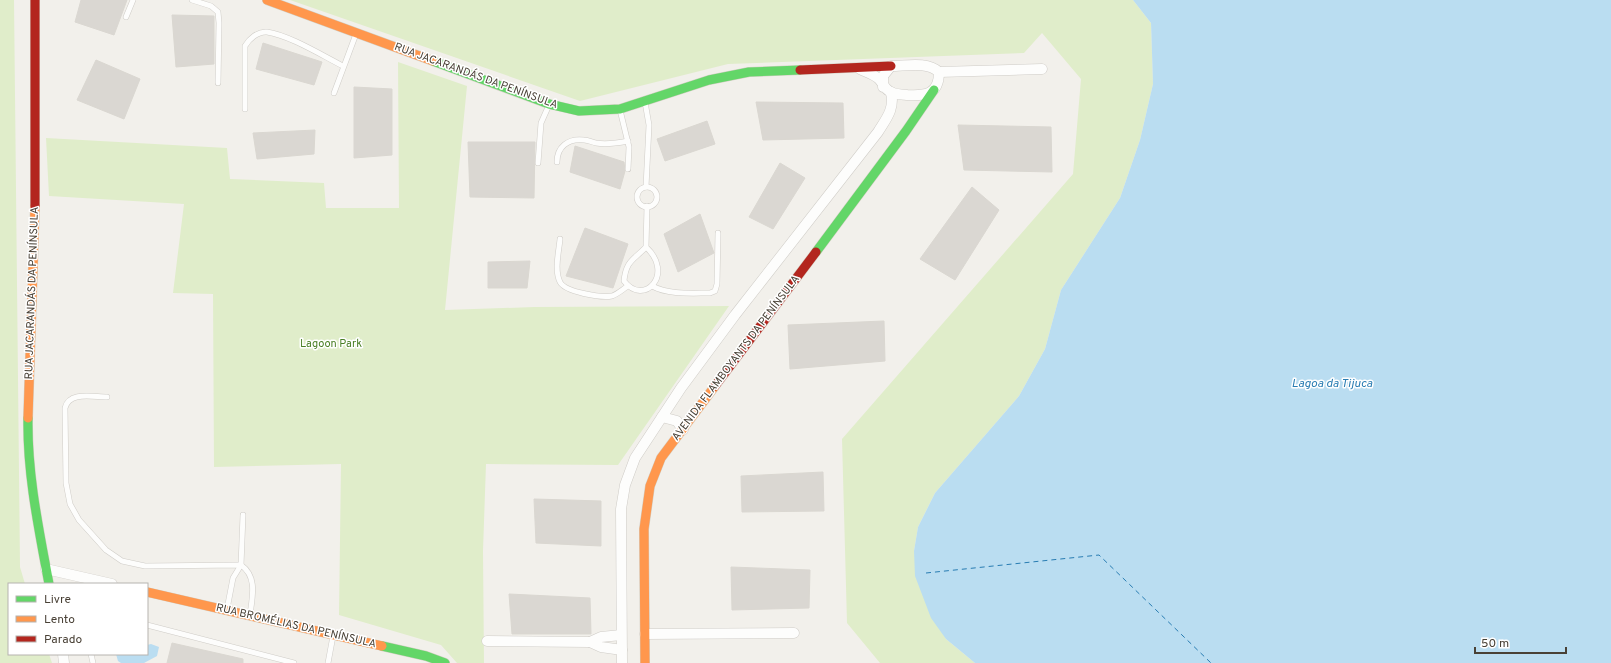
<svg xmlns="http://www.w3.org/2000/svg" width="1611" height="663" font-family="Overpass,sans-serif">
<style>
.green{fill:#e0edca}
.water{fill:#baddf1}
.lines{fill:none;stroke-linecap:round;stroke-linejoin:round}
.ferry{stroke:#287cb2;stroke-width:1;stroke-dasharray:5 4;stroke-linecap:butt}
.building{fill:#dad7d2;stroke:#dad7d1}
.lane-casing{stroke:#cfccc7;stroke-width:6}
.street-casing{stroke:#cfccc7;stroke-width:11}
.fast-casing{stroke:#d3cec3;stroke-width:10}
.slow-casing{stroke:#d3cec3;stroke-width:10}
.jam-casing{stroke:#d3cec3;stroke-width:10}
.lane{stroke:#fdfdfc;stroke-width:5}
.street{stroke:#fdfdfc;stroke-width:10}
.fast{stroke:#63d668;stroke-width:9}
.slow{stroke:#ff974d;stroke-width:9}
.jam{stroke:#b3261e;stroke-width:9}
.labels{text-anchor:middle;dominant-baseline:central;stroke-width:3;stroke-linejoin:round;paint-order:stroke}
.street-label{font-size:11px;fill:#494136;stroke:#fff}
.park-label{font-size:11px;fill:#4a7f26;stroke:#fff}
.water-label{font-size:12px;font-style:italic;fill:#287cb2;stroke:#fff}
</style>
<rect width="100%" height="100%" fill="#f2f0eb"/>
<g class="green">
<polygon points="0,0 14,0 20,567 25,584 9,584 9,654 49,654 52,663 0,663"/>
<polygon points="290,0 1133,0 1151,23 1153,84 1140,140 1120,198 1061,290 1045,349 1019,396 935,493 918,527 914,551 946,639 975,663 880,663 847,623 842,439 1073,174 1081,79 1042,33 1024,53 728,64 580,101"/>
<polygon points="398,62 467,86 445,310 534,307 729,306 618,465 486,464 483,551 484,663 457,663 441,645 339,615 341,464 214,467 213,294 173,293 184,204 49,196 46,138 227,148 230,179 324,183 326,208 399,208"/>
</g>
<g class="water">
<polygon points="1133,0 1611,0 1611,663 975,663 946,639 931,618 915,576 914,551 918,527 935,493 1019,396 1045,349 1061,290 1120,198 1140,140 1153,84 1151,23"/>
<polygon points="151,644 159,647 157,656 144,663 121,663 118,661 116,654 147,654 147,645"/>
</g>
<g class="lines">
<polyline class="ferry" points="926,573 1099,555 1211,663"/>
</g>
<g class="building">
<polygon points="81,0 127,0 114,35 75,22"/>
<polygon points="172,15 214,16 214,64 176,67"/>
<polygon points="263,43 322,62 314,85 256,69"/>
<polygon points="96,60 140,79 124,119 77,100"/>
<polygon points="354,87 392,89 392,155 354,158"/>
<polygon points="756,102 843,103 844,138 763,140"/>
<polygon points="707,121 715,144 665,161 657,139"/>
<polygon points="958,125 1051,127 1052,172 964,170"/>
<polygon points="315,130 314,154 257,159 253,133"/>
<polygon points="468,142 535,142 534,198 470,197"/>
<polygon points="575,146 624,162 625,171 620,189 570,172"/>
<polygon points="780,163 805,178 773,229 749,217"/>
<polygon points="972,187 999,210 955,280 920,259"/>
<polygon points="700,214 714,253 678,272 664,234"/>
<polygon points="585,228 628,244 613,288 566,276"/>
<polygon points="530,261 527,288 488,288 488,262"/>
<polygon points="884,321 885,361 790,369 788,325"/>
<polygon points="823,472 824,511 742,512 741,476"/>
<polygon points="534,499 601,501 601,546 536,543"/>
<polygon points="731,567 810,570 809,608 732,610"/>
<polygon points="509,594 590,598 591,634 512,634"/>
<polygon points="172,643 243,659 243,663 167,663"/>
</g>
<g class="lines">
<g class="lane-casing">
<g id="lane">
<polyline points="192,0 211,6 218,12 219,23 218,83"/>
<polyline points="126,17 133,0"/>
<polyline points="334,93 356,34"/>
<polyline points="645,102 649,125 646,187"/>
<path d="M 245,109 L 245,46 C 249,39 258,31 267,32 C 289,35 323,56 343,66"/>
<polyline points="620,110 629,147 628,169"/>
<path d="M 557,162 C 557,147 568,138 584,140 C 588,140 592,142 596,143 C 607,145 618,143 628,141"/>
<polyline points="538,163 541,123 549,105"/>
<circle cx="647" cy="197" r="10"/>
<path d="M 560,239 C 559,251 554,270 560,282 C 565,292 601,298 612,296 C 618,294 623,289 628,286"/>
<path d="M 646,247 C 675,274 644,307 624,281 C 626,260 634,260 646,247 L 647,206"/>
<path d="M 652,286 C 669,295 691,293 710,293 L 715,291 L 717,284 L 718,233"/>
<path d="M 107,397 C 93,397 69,391 65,408 L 66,483 L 70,504 L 79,520 L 106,550 L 122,561 L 145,566 L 241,565 C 258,577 252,598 250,615"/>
<polyline points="227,609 233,578 241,565 243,515"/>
<polyline points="147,625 294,663"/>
<polyline points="91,654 93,663"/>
<polyline points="328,663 333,636"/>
</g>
</g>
<g class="street-casing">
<g id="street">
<path d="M 860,69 C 866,72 874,74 879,79 C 883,83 884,88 889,91 C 894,95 900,94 907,95 C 925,96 939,95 939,72 C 927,61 906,66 891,66 L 883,76 L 883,87"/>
<polyline points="939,72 1042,69"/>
<polyline points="662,417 677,421 683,430"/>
<polyline points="46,569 112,584"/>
<polyline points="645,634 794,633"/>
<polyline points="487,641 590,642 601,647 622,650"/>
<polyline points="590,642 601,637 621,635"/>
<polyline points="63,654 64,663"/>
<path d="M 622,663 L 621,509 L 625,485 L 635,458 L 681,388 L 735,315 L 878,132 C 886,119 895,109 891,92"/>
</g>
</g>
<g class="fast-casing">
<g id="fast">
<polyline points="433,61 549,104 579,111 620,109 709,80 749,72 800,70"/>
<polyline points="816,252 906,131 934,90"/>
<path d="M 28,418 C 27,474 39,530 49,584"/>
<polyline points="382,646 426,656 445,663"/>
</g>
</g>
<g class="slow-casing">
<g id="slow">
<polyline points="267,0 433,61"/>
<polyline points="28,418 35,206"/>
<polyline points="147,592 382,646"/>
<polyline points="645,663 644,529 650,486 661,458 715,386"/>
</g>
</g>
<g class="jam-casing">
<g id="jam">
<polyline points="800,70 891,66"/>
<polyline points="35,206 35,0"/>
<polyline points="715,386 816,252"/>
</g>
</g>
<use href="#lane" class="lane"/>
<use href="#street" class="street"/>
<use href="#fast" class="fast"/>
<use href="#slow" class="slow"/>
<use href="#jam" class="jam"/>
</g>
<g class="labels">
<g class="street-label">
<text transform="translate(476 76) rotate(20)">RUA JACARANDÁS DA PENÍNSULA</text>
<text transform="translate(32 293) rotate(-88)">RUA JACARANDÁS DA PENÍNSULA</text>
<text transform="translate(736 358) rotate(-53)">AVENIDA FLAMBOYANTS DA PENÍNSULA</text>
<text transform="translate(296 626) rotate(13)">RUA BROMÉLIAS DA PENÍNSULA</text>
</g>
<g class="park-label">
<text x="331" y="344">Lagoon Park</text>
</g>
<g class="water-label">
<text x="1332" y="384">Lagoa da Tijuca</text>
</g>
</g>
<rect x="8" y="583" width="140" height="72" fill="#ffffff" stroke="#b6b3af"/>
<rect x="16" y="596" width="20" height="6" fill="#63d668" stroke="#b6b3af"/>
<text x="44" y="603" font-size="12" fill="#494136">Livre</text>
<rect x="16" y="616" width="20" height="6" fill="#ff974d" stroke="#b6b3af"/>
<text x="44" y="623" font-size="12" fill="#494136">Lento</text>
<rect x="16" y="636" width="20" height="6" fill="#b3261e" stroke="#b6b3af"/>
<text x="44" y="643" font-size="12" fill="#494136">Parado</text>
<path d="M1475 647v6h91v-6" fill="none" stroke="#494136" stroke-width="2"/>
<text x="1481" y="647" font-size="12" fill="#494136" stroke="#ffffff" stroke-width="3" paint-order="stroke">50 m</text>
</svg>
